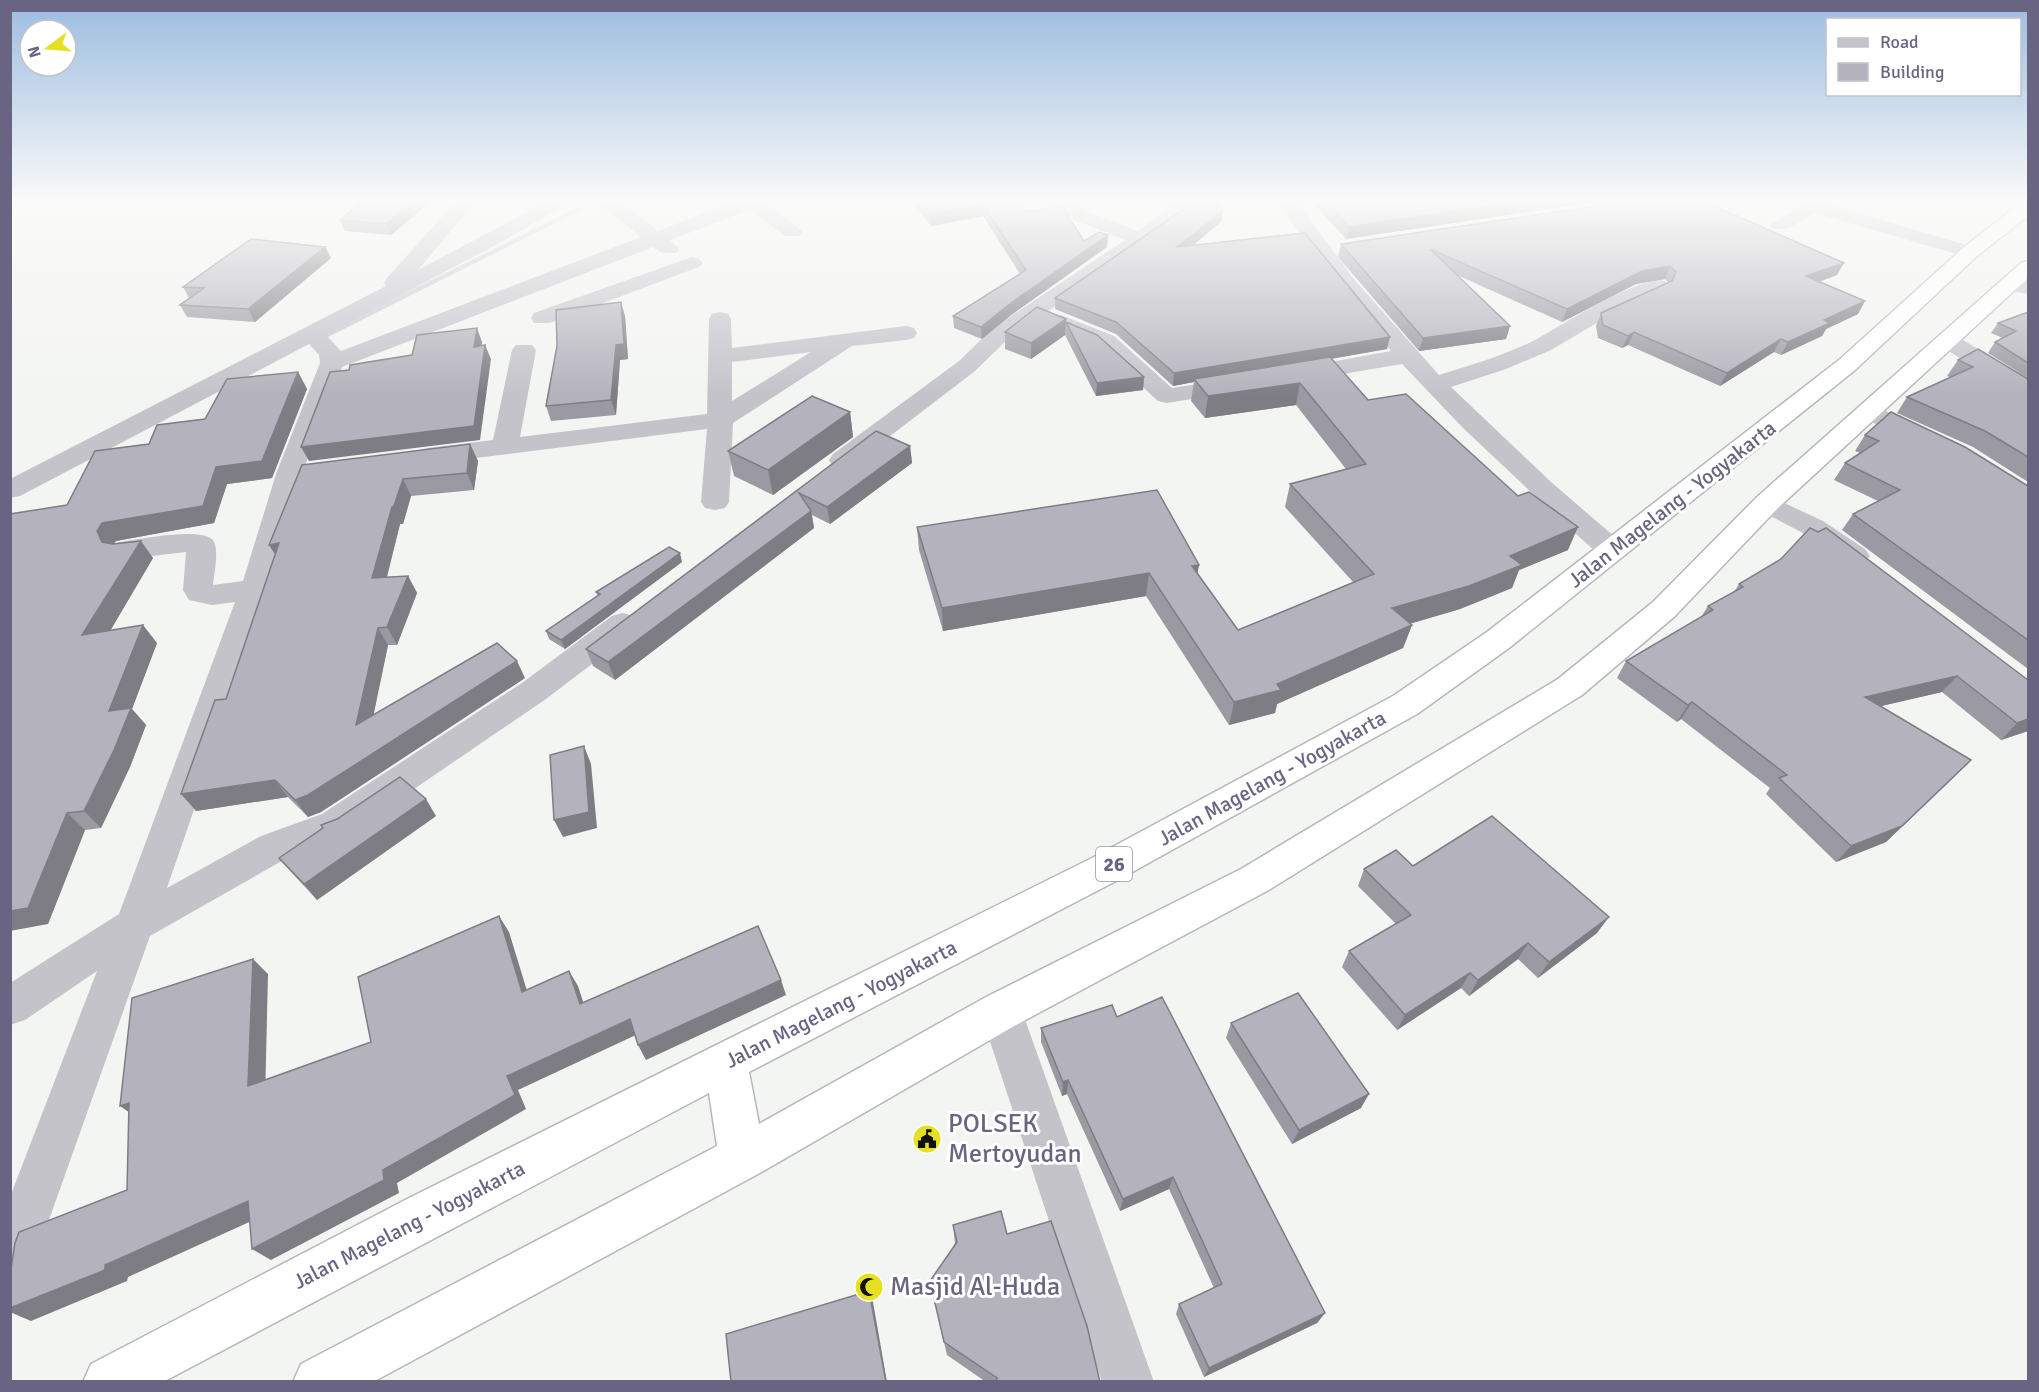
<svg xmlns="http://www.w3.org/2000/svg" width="2039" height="1392" font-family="Signika,sans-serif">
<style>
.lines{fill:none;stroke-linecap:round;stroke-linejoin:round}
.stream{fill:#c7c7d2;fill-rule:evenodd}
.highway-casing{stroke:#b7b6bc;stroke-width:3}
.street{fill:#c4c3ca;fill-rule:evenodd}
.highway{fill:#fff;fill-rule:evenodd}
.wall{fill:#9b9aa3}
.shaded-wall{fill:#7e7d84}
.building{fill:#b4b3bd;stroke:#7e7d84;stroke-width:1.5}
.labels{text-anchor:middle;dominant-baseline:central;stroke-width:6;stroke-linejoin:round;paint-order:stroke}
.shield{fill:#fff;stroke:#9792a8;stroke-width:1.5}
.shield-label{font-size:20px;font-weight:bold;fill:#6a6483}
.street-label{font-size:21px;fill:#6a6483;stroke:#fff}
.near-poi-label{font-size:26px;fill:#6a6483;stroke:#fff;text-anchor:start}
</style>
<rect width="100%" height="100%" fill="#f3f5f2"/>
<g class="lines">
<polygon class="stream" points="592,200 601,200 316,343 309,341"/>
<g class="highway-casing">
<polygon id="highway" points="2028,201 2028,216 1977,256 1855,370 1509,648 1417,714 1118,880 749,1072 759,1124 986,997 1241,869 1558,679 1653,602 1757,497 2021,263 2028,261 2028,278 1777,509 1675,616 1582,695 1267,891 1016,1025 758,1174 373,1382 293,1382 301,1364 717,1146 709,1093 163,1382 83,1382 91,1364 409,1198 1092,858 1393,696 1487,632 1839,360 1963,248 2021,203"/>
</g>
<g class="street">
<path d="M 457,200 L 477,200 L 418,270 L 550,200 L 574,200 L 503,241 L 326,335 L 341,351 L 641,237 L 611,213 L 588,200 C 625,200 630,208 658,231 L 737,200 L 761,200 L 803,232 L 800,236 L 786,236 L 749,210 L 670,240 L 679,249 L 676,253 L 662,253 L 653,247 L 342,367 L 302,474 L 270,589 L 167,888 L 261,836 L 322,814 L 522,683 L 612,616 L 623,613 L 634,616 L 639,624 L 634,632 L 546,699 L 348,834 L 287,858 L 150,936 L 34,1262 L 27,1279 L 10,1286 L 10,1197 L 97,971 L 25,1020 L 10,1025 L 10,983 L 119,914 L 235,602 L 212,605 L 189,600 L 183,590 L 186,552 L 126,559 L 116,557 L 112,550 L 116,543 L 126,541 C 142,539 207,526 214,542 C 219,552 214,573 213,585 L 243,581 L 276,474 L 320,363 L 319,355 L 309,344 L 20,496 L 10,498 L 10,479 L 386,286 L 384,283 L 387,278 Z"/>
<polygon points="1047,200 1070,200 1088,212 1138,231 1178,200 1200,200 1147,243 1009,338 975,371 851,466 842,468 833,466 829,460 833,454 959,361 993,328 1125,240 1074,220"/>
<path d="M 1277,200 L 1296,200 L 1353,278 L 1439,375 C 1472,365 1505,355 1535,340 C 1561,326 1639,275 1665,281 L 1668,286 L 1665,291 L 1602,320 L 1551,350 L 1506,369 L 1451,387 L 1551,482 L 1623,544 L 1627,551 L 1623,558 L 1613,560 L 1603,558 L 1567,526 L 1463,428 L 1402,364 L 1295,382 L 1286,380 L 1283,375 L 1286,370 L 1391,351 L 1329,277 Z"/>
<polygon points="1814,200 1977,248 1980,252 1977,256 1970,258 1815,213 1787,229 1773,229 1770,225 1806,202"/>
<polygon points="692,257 699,259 703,263 699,267 550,323 534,323 531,318 534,313"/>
<polygon points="2008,278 2028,282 2028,294 2000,289 1997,284 2000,279"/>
<path d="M 720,312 L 728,314 L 731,319 L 732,348 L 906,326 L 914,328 L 917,333 L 914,338 L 906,340 L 852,346 L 733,423 L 729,502 L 725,508 L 715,510 L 705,508 L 701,502 L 707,429 L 428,464 L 419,462 L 415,456 L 419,450 L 428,448 L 493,440 L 512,350 L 516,345 L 532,345 L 536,350 L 520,437 L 707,414 L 709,319 L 712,314 ZM 811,352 L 732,401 L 732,362 Z"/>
<polygon points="1061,315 1114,336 1172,388 1235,378 1244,380 1247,385 1244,390 1235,392 1167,403 1158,401 1098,346 1053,327 1050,322 1053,317"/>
<polygon points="1947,333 1955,335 2028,380 2028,397 2019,395 1939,345 1935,340 1939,335"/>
<polygon points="1870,404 1935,433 1939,438 1935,443 1926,446 1917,443 1861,417 1857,412 1861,407"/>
<polygon points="1767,495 1823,521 1865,549 1870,556 1865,563 1855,565 1845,563 1803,533 1757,509 1753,503 1757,497"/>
<polygon points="1001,992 1016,997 1022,1011 1154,1382 1102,1382 980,1011 986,997"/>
</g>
<use href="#highway" class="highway"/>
</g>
<g class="wall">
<polygon points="433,200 391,235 345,231 340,220"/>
<polygon points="911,200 1019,200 1026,211 1084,241 1108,235 1107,247 1011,315 982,339 954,328 953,316 1020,274 983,216 931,226"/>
<polygon points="1310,200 1701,200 1837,275 1818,282 1858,314 1826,329 1822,336 1781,355 1774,352 1720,386 1628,345 1622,348 1598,338 1596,326 1601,313 1668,282 1665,279 1636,284 1562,322 1457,275 1510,326 1506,339 1419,351 1338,257 1341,244 1597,206 1600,204 1592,202 1346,239"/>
<polygon points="1223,211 1221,222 1192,246 1387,349 1331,359 1368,400 1568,550 1519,570 1512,588 1460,609 1410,624 1412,625 1403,648 1277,704 1275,713 1229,725 1146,596 943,631 919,550 917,527 1199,565 1197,573 1238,630 1353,582 1285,507 1290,484 1346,469 1296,405 1205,418 1191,401 1194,382 1173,386 1116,334 1055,309 1055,298"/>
<polygon points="325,247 331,258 255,322 187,317 180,305 189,298 183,287"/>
<polygon points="2028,312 2028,378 1988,353 1995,342 2003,338 1991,333 1998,323"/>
<polygon points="625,316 628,359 620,360 616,415 551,421 546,406"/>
<polygon points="1066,319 1065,335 1031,359 1005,349 1005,332"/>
<polygon points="1066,322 1144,377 1143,390 1096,396 1065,335"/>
<polygon points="1958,360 2028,379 2028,482 1973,447 1897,413 1907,397 1950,377 1947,376"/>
<polygon points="298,372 307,389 272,478 227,484 214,523 116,541 114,544 153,558 110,631 157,643 132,709 146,725 130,767 101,828 85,830 48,924 67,505 149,444 205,419"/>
<polygon points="850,412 853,437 773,495 734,476 728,451"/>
<polygon points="876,431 910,446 912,463 830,524 812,515 814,528 615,680 593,666 586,649"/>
<polygon points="1865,435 2028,486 2028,669 1842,530 1853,514 1878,501 1834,480 1845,463 1860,453 1855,451"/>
<polygon points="470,444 478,461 474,490 411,496 403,524 400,524 387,577 408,576 417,593 397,645 388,645 373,715 525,678 321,812 308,817 288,797 196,811 226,699 275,554 269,545"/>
<polygon points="682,562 565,649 549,639 546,631 598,596 596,592"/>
<polygon points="1739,584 2028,680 2028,731 2001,740 1942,692 1881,706 1955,776 1886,842 1836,862 1766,794 1770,788 1681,719 1677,722 1617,678 1626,661 1701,617 1708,606 1734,592"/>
<polygon points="436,816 317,900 293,874 279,858"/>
<polygon points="1413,866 1597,933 1538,978 1518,959 1469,996 1461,988 1397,1030 1342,967 1349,951 1396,924 1358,886 1364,869"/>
<polygon points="1117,1017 1325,1313 1317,1323 1204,1377 1176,1314 1179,1304 1214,1288 1169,1189 1120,1211 1067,1094 1062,1096 1041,1042 1041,1028"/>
<polygon points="1231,1023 1361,1108 1292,1144 1226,1038"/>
<polygon points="953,1225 1007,1234 1100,1382 986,1382 947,1355 933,1295 955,1243"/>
</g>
<g class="shaded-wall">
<polygon points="416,200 433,200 391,235 386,224"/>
<polygon points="1525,200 1592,200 1592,202 1346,239 1349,227"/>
<polygon points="983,205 983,216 931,226 930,214"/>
<polygon points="1223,211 1221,222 1176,259 1177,247"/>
<polygon points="1108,235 1107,247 1011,315 982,339 981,327 1011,303"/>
<polygon points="325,247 331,258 255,322 248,309"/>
<polygon points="1844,263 1837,275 1799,289 1806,276"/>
<polygon points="1670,266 1665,279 1636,284 1562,322 1567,309 1642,271"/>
<polygon points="1865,301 1858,314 1826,329 1822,336 1781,355 1788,342 1824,320"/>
<polygon points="621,302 625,316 628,359 620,360 616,415 611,400"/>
<polygon points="1066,319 1065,335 1031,359 1031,343"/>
<polygon points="1510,326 1506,339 1419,351 1423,338"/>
<polygon points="477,328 482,342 479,360 474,347"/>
<polygon points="1634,332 1628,345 1622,348 1628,336"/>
<polygon points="1390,337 1387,349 1196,382 1194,379 1194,382 1173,386 1174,373"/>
<polygon points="1781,339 1774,352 1720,386 1727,373"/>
<polygon points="485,345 491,359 480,440 309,461 301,447"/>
<polygon points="298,372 307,389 272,478 227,484 214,523 116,541 110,549 102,542 97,531 102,523 216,467"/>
<polygon points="1144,377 1143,390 1096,396 1097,383"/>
<polygon points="1300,383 1296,405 1205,418 1208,396"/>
<polygon points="850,412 853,437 773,495 768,470"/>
<polygon points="470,444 478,461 474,490 467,473"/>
<polygon points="910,446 912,463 830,524 827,507"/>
<polygon points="403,479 411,496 403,524 400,524 382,596 372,578 392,507"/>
<polygon points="811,511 814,528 615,680 608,662"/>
<polygon points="1578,527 1568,550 1519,570 1512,588 1460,609 1384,631 1392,608 1510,556"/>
<polygon points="141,541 153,558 97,653 82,635"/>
<polygon points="279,543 280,562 269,545"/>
<polygon points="680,553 682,562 565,649 561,640"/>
<polygon points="1199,565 1195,588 1192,566"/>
<polygon points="1149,573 1146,596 943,631 942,608"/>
<polygon points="408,576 417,593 397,645 387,627"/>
<polygon points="143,625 157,643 132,709 146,725 130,767 101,828 84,811 109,711"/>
<polygon points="1412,625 1403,648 1277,704 1275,713 1229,725 1234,702"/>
<polygon points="378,628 388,645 368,742 356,725"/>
<polygon points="517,661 525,678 321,812 308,817 295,800"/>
<polygon points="1957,676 1942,692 1851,713 1865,697"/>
<polygon points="1692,702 1681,719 1677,722 1688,705"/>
<polygon points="2028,719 2028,731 2001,740 2017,723"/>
<polygon points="584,746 591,764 597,828 563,837 554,820"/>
<polygon points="1971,760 1886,842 1836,862 1851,846"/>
<polygon points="275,780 288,797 196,811 181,794"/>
<polygon points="426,799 436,816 317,900 304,884"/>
<polygon points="67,813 85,830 48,924 10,931 10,911"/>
<polygon points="499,916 509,932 532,1007 522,992"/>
<polygon points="1609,917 1597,933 1538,978 1549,962"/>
<polygon points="1528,943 1518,959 1469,996 1478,980"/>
<polygon points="253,959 268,974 265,1100 248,1086"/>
<polygon points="569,971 578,986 589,1020 580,1004"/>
<polygon points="1470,973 1461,988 1397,1030 1405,1015"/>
<polygon points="781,980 786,995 646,1060 638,1045"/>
<polygon points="630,1019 638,1034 518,1090 526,1109 397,1183 399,1193 271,1260 252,1249 507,1076"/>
<polygon points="1068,1080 1067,1094 1062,1096 1063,1082"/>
<polygon points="1369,1094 1361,1108 1292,1144 1299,1130"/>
<polygon points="129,1103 140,1120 120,1106"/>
<polygon points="1173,1177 1169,1189 1120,1211 1123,1199"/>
<polygon points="248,1201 267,1214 128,1277 127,1281 31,1321 10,1312 10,1308"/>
<polygon points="869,1291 873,1302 887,1382 886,1382"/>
<polygon points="1325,1313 1317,1323 1204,1377 1209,1368"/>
</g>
<g class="building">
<polygon points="365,200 416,200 386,224 340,220"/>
<polygon points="920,200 1019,200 1026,211 1062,207 1084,241 1099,232 1108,235 1011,303 981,327 953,316 1026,270 983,205 930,214"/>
<polygon points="1197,200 1215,200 1223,211 1177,247 1305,233 1390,337 1174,373 1116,322 1055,298"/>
<polygon points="1323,200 1525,200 1349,227"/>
<polygon points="1607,200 1701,200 1844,263 1806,276 1865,301 1824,320 1830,323 1788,342 1781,339 1727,373 1634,332 1628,336 1603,325 1601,313 1672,281 1676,272 1670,266 1642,271 1567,309 1430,249 1510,326 1423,338 1341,244 1597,206"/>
<polygon points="251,239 325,247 248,309 180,305 204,288 183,287"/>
<polygon points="621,302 624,344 616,345 611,400 546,406 557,346 556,310"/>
<polygon points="1037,307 1066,319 1031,343 1005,332"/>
<polygon points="2028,312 2028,363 1995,342 2016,331 1998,323"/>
<polygon points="1066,322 1097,335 1144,377 1097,383"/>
<polygon points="477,328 474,347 485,345 474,426 301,447 330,372 349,370 350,365 412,355 417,335"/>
<polygon points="1978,349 2028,379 2028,457 1985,431 1907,397 1973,367 1958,360"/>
<polygon points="1330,357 1368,400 1406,394 1518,496 1529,492 1578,527 1510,556 1522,565 1469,586 1392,608 1412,625 1277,684 1281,690 1234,702 1149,573 942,608 917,527 1157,490 1199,565 1192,566 1238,630 1374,574 1290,484 1366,464 1300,383 1208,396 1194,379"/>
<polygon points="298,372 262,461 216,467 203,506 102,523 97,531 102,542 113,544 141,541 82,635 143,625 109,711 131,708 114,750 84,811 67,813 28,908 10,911 10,514 67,505 95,451 149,444 157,425 205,419 227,379"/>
<polygon points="812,396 850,412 768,470 728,451"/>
<polygon points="1891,412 1965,447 2028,486 2028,640 1853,514 1900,490 1845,463 1879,441 1865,435"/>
<polygon points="876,431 910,446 827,507 799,493 811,511 608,662 586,649"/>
<polygon points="470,444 467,473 403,479 394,506 392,507 372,578 408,576 387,627 378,628 356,725 497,643 517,661 308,795 295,800 275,780 181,794 215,700 226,699 279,543 269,545 302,465"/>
<polygon points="1810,528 1818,532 1826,528 2028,680 2028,719 2017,723 1957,676 1865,697 1971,760 1902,826 1851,846 1779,778 1787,775 1692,702 1688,705 1626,661 1713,610 1708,606 1743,587 1739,584 1781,559"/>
<polygon points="669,547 680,553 561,640 546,631 600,594 596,592"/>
<polygon points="584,746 589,812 554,820 550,755"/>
<polygon points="400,777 426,799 304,884 279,858 323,828 321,825 337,819"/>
<polygon points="1492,816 1609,917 1549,962 1528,943 1478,980 1470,973 1405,1015 1349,951 1411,915 1364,869 1396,850 1413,866"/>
<polygon points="499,916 522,992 569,971 580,1004 758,926 781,980 638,1045 630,1019 507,1076 515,1095 383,1170 384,1180 252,1249 248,1201 105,1265 105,1270 10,1308 10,1275 15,1243 19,1232 127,1190 129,1103 120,1106 132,998 253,959 248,1086 371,1042 358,977"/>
<polygon points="1298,993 1369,1094 1299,1130 1231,1023"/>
<polygon points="1162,997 1325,1313 1209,1368 1179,1304 1222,1284 1173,1177 1123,1199 1068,1080 1063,1082 1041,1028 1112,1005 1117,1017"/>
<polygon points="1001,1211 1007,1234 1051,1221 1087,1326 1100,1382 997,1382 997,1378 944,1342 930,1281 957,1242 953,1225"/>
<polygon points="869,1291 886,1382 731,1382 726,1334"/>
</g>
<linearGradient id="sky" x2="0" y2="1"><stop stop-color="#9bbcdf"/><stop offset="0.51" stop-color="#fafaf9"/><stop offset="1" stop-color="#fafaf9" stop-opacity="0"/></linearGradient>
<rect width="2039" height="395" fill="url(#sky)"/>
<defs>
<g id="civic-disc" transform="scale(1.5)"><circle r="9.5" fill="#e5e022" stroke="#fff"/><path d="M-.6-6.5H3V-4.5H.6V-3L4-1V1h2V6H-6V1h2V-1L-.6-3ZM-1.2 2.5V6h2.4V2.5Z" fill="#111"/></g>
<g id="mosque-disc" transform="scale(1.5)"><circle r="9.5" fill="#e5e022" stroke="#fff"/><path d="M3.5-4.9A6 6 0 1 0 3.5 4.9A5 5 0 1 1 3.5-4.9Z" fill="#111"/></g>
</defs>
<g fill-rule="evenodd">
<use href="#civic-disc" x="927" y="1139"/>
<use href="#mosque-disc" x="869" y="1287"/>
</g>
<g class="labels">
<rect class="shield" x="1096" y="847" width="36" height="34" rx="4.5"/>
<g class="shield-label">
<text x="1114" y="864">26</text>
</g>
<g class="street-label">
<text transform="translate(1672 504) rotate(-38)">Jalan Magelang - Yogyakarta</text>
<text transform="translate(1272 778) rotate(-29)">Jalan Magelang - Yogyakarta</text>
<text transform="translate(841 1004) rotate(-27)">Jalan Magelang - Yogyakarta</text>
<text transform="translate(409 1225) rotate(-27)">Jalan Magelang - Yogyakarta</text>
</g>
<g class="near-poi-label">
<text x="948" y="1124">POLSEK<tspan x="948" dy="30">Mertoyudan</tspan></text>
<text x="890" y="1287">Masjid Al-Huda</text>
</g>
</g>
<rect width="2039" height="1392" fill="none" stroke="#6a6483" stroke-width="24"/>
<rect x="1826" y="18" width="195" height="78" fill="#ffffff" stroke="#c3c1cd" stroke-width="1.5"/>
<rect x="1838" y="38" width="30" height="9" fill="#c4c3ca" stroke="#c3c1cd" stroke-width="1.5"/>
<text x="1880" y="48" font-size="18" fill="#6a6483">Road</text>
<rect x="1838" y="63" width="30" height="18" fill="#b4b3bd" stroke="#c3c1cd" stroke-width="1.5"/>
<text x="1880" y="78" font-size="18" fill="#6a6483">Building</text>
<g transform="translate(48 48) rotate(254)"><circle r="28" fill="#ffffff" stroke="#c3c1cd" stroke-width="1.5"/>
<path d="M0-4.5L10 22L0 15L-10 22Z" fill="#e5e022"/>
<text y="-9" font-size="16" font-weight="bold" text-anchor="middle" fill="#6a6483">N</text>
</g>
</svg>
